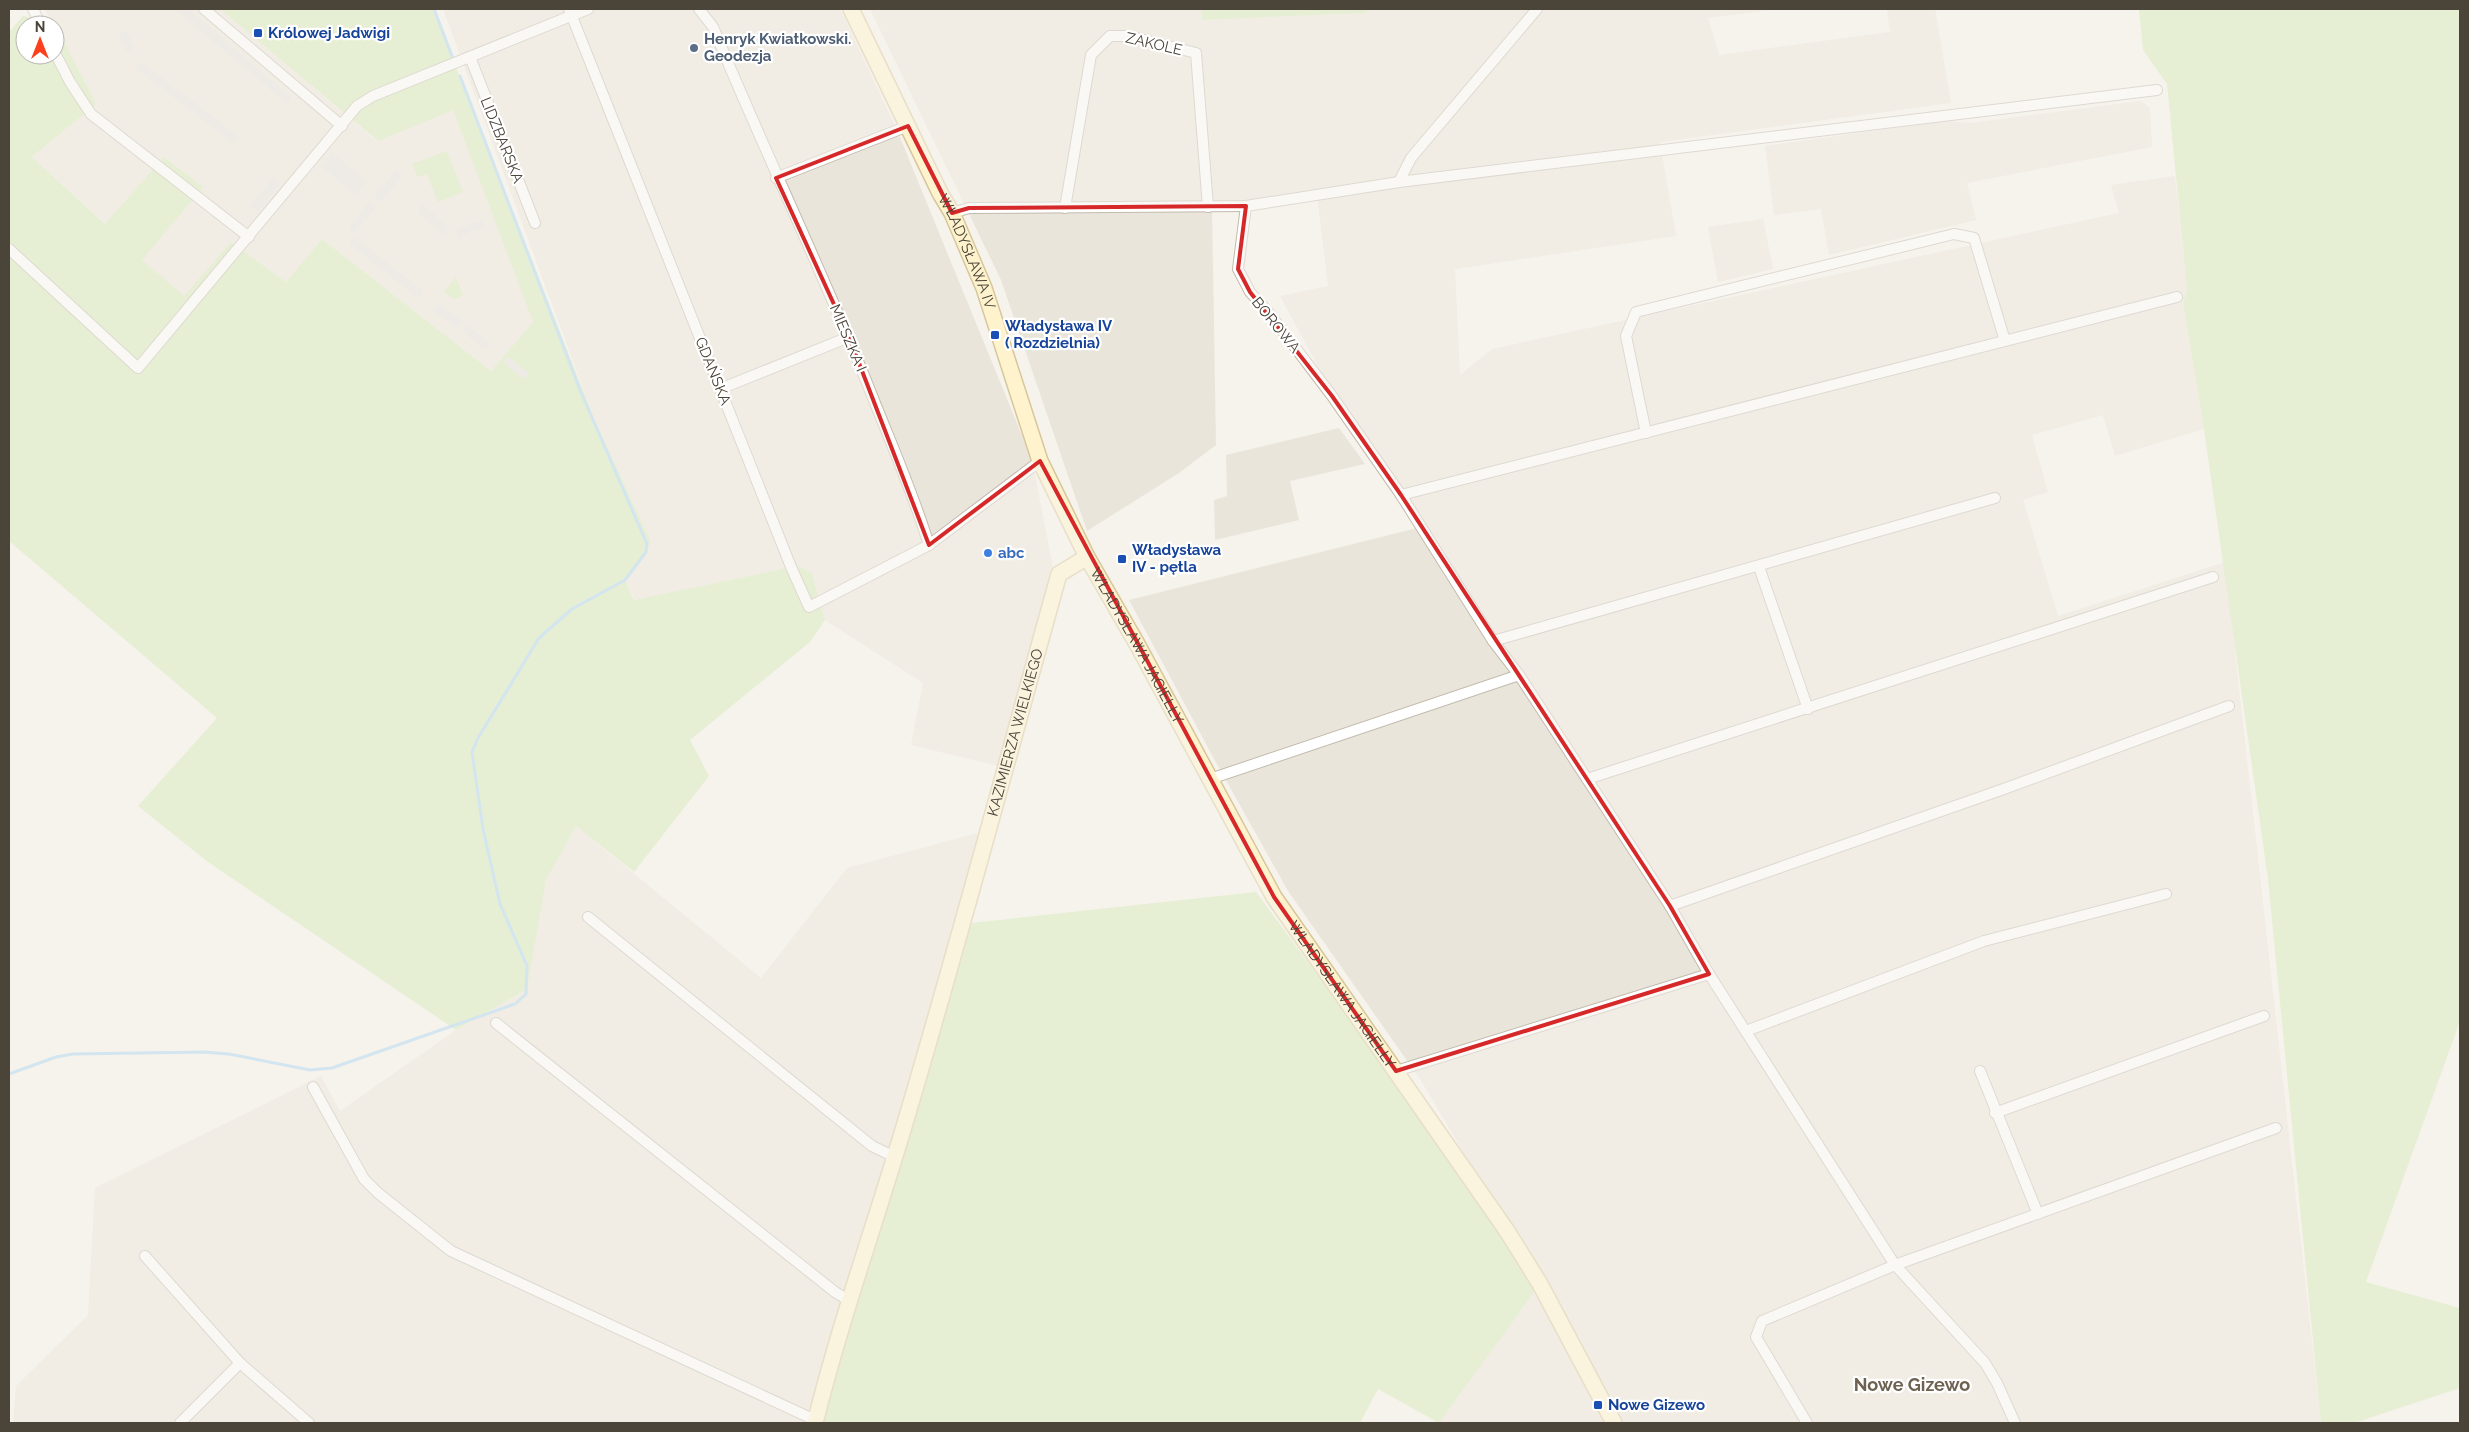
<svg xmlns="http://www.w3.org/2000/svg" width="2469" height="1432" font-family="Raleway,sans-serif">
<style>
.residential{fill:#eae5da}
.green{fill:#d2eab5;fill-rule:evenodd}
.parking{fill:#e5e3e0}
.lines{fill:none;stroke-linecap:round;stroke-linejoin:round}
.stream{stroke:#a9d4f2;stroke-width:3}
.street-casing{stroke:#c2bbae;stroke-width:12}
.secondary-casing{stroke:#d6c79b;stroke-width:18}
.street{stroke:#fff;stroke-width:10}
.secondary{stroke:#fff3cd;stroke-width:15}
.marked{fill:none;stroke:#d62828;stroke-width:4;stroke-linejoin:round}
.transit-dot{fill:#1a4fb4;stroke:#fff;stroke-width:2}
.service-dot{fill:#5c6f8a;stroke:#fff;stroke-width:2}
.shop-dot{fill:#3f7fe0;stroke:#fff;stroke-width:2}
.labels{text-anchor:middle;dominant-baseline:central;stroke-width:4.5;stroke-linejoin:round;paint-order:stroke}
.transit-label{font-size:15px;font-weight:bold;fill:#164399;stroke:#fff;text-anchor:start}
.service-label{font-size:15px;font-weight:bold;fill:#4e5e75;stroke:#fff;text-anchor:start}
.street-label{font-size:15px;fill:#4b4439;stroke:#fff}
.shop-label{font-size:15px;font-weight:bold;fill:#366cbe;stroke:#fff;text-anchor:start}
.quarter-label{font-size:18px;font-weight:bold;fill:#6e6250;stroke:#fff}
</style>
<rect width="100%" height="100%" fill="#f6f3ec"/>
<g class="residential">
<polygon points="44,9 220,9 377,141 453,109 533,322 491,371 322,239 286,282 231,242 184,297 141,260 202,188 164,157 106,224 32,157 96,104 55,24"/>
<polygon points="443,9 840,9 897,130 1032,460 1054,573 1003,767 911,745 923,683 825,620 812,573 799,566 635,600 625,580 651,542 594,418"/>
<polygon points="870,9 1202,9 1203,20 1366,13 1369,9 1777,9 1708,18 1719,55 1890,32 1887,9 1935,9 1951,103 1660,142 1676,236 1455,269 1460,375 1492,349 2119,213 2111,185 2175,176 2187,290 2183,303 2204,429 2115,456 2103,415 2032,435 2048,492 2023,500 2058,616 2225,562 2321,1423 1439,1423 1540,1283 1422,1082 1288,891 1213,757 1129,600 1425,526 1346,412 1318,366 1280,296 1328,286 1317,194 1212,206 1216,445 1179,473 1087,531 1001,280"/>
<polygon points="2141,101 2150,108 2152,147 1967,183 1976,220 1829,255 1821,209 1774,215 1765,146 1944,121 1971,123"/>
<polygon points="1763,219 1773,269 1718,282 1708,227"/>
<polygon points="1339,428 1365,464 1290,481 1299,520 1215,540 1214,500 1227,496 1226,455"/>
<polygon points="576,826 761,978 847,868 989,830 815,1423 13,1423 16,1386 88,1315 95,1188 321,1076 340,1111 456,1030 527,989 546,880"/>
</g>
<g class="green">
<path d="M 220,9 L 433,9 L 594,418 L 651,542 L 625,580 L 634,600 L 798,566 L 812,573 L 825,620 L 810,642 L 690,740 L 709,776 L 634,872 L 576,826 L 546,880 L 527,989 L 456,1030 L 208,862 L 138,806 L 217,718 L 9,541 L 9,32 L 23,16 L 55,24 L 96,104 L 32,157 L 105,224 L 164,157 L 203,187 L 142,260 L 184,296 L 231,242 L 286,282 L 322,239 L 491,371 L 533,322 L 453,110 L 378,141 ZM 25,25 L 55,25 L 55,55 L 25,55 Z"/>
<polygon points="1202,9 1369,9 1366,13 1202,20"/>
<polygon points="2139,9 2460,9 2460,1021 2366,1282 2460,1308 2460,1388 2354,1423 2321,1423 2268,879 2204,429 2183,303 2187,290 2167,84 2143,50"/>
<polygon points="447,151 463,192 438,202 427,174 417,177 412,164"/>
<polygon points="456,277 463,295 454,299 444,292"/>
<polygon points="1256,892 1507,1231 1540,1284 1439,1423 1378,1389 1360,1423 815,1423 962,924"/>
</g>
<g class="parking">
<polygon points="175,9 189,9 292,98 287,104"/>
<polygon points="126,31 135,48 127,52 118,35"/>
<polygon points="141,62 238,136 233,143 136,68"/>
<polygon points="332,153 367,182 356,195 321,166"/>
<polygon points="396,170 402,176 381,202 374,197"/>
<polygon points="273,177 281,183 258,212 250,206"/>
<polygon points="369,202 376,207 355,233 349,228"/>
<polygon points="423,205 449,227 443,235 417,212"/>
<polygon points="481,220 484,227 459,237 456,230"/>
<polygon points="354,237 423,291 418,298 349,244"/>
<polygon points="438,303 462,321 457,328 433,310"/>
<polygon points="467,325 490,343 485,349 462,331"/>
<polygon points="508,357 529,373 524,379 503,363"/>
</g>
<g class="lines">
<g class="stream">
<polyline points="434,9 452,56"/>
<polyline points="9,1074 56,1057 73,1054 204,1052 229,1054 310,1070 332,1068 515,1004 526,994 527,966 500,904 483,829 472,752 478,738 539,638 572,609 625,580 646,552 647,544 580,390 460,76"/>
</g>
<g class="street-casing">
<g id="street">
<polyline points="33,9 41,25"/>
<polyline points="204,9 342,126"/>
<polyline points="569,9 791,567 809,607 929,545"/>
<path d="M 699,9 L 713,27 C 765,153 825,276 875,403 C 894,450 914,496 929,545 L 1040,461"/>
<polyline points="55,53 70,82 91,114 249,237"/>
<polyline points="470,57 535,223"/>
<polyline points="776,178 908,126"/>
<polyline points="1399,182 1411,158 1537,9"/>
<polyline points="1246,206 1238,269 1250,292 1269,313 1332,396 1401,495 1493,641 1519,675 1670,906 1709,974 1895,1265 1985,1363 1997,1383 2015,1423"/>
<polyline points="1065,208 1091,55 1110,36 1128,36 1196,53 1208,207"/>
<polyline points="952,213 969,208 1246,206 1399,182 2157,90"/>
<polyline points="9,249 138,368 357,106 373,96 588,9"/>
<polyline points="720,389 849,337"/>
<polyline points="1646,433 1626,336 1636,312 1954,234 1974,238 2005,341"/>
<polyline points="1401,495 2177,297"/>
<polyline points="1759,567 1808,709"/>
<polyline points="1493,641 1995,498"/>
<polyline points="1210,779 1519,675"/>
<polyline points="1587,779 2213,577"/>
<polyline points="1670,906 2001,790 2229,706"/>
<polyline points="588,917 872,1146 895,1157"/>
<polyline points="496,1023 835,1292 850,1301"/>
<polyline points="1746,1031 1984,941 2166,894"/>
<polyline points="1396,1071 1709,974"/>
<polyline points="1980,1071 2038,1214"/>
<polyline points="313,1087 364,1179 378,1193 451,1251 815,1420"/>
<polyline points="1995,1113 2264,1016"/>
<polyline points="145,1256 240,1363 309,1423"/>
<polyline points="180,1423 240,1363"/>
<polyline points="1807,1423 1756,1337 1762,1321 1895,1265 2276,1128"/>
</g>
</g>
<g class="secondary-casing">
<g id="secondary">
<path id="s1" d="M 851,9 L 940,193 L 952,213 L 984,288 L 1040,461 L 1087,557 L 1137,644 L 1274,897 L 1507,1231 L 1540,1284 L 1614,1423"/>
<path id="s2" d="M 815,1423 C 841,1318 878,1216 908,1113 C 961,934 1009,753 1059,574 L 1087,557"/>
</g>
</g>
<use href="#street" class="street"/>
<use href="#secondary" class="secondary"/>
</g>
<path d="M0 0H2469V1432H0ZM 908,126 L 952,213 L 969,208 L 1246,206 L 1238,269 L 1250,292 L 1332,396 L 1401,495 L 1670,906 L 1709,974 L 1396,1071 L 1274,897 L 1040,461 L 929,545 L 849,337 L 776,178 Z" fill="#f6f3ec" fill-opacity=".55" fill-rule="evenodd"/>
<path class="marked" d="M 908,126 L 952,213 L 969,208 L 1246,206 L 1238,269 L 1250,292 L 1332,396 L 1401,495 L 1670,906 L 1709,974 L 1396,1071 L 1274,897 L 1040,461 L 929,545 L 849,337 L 776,178 Z"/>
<g class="transit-dot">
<rect x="253" y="28" width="10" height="10" rx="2.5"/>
<rect x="990" y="330" width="10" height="10" rx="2.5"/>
<rect x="1117" y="554" width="10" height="10" rx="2.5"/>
<rect x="1593" y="1400" width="10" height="10" rx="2.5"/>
</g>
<circle class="service-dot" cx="694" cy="48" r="5"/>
<circle class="shop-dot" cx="988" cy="553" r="5"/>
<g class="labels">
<g class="transit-label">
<text x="268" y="33">Królowej Jadwigi</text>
<text x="1005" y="326">Władysława IV<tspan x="1005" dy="17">( Rozdzielnia)</tspan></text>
<text x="1132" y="550">Władysława<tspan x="1132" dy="17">IV - pętla</tspan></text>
<text x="1608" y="1405">Nowe Gizewo</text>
</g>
<g class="service-label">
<text x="704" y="39">Henryk Kwiatkowski.<tspan x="704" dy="17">Geodezja</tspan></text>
</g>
<g class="street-label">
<text transform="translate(1154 44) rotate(13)">ZAKOLE</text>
<text transform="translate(502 140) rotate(68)">LIDZBARSKA</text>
<text stroke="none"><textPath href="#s1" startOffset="269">WŁADYSŁAWA IV</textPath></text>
<text transform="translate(1276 325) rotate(51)">BOROWA</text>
<text transform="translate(848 338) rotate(67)">MIESZKA I</text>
<text transform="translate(713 371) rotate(68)">GDAŃSKA</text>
<text stroke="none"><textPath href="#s1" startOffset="700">WŁADYSŁAWA JAGIEŁŁY</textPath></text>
<text stroke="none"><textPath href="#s2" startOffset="719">KAZIMIERZA WIELKIEGO</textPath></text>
<text stroke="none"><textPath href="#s1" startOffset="1105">WŁADYSŁAWA JAGIEŁŁY</textPath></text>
</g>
<g class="shop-label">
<text x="998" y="553">abc</text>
</g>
<g class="quarter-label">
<text x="1912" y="1384">Nowe Gizewo</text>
</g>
</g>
<rect width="2469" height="1432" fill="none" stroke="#4b4439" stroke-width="20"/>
<g transform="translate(40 40)"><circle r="24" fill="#ffffff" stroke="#b7b4b0"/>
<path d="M0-4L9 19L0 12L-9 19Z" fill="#fc3f1d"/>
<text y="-8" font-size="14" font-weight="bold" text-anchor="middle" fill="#4b4439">N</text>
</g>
</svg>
